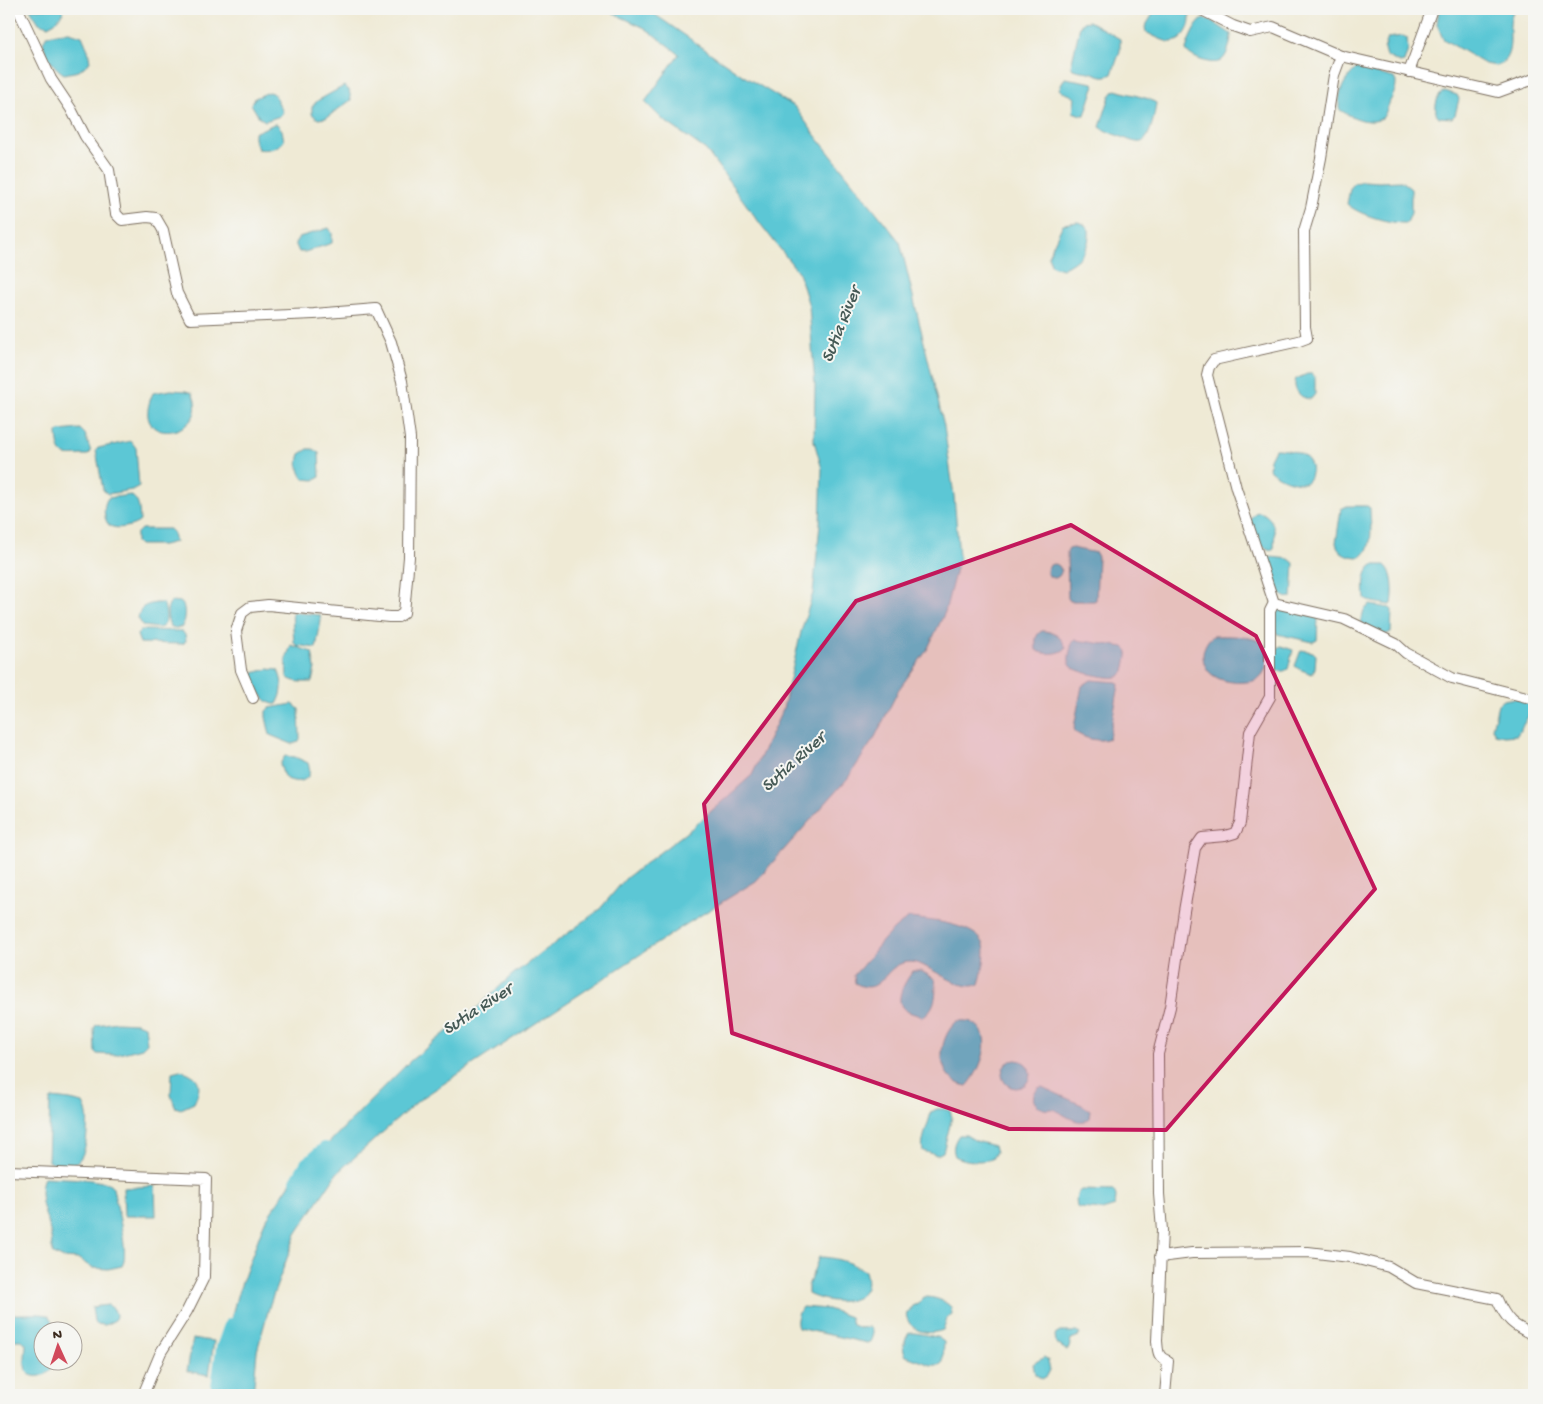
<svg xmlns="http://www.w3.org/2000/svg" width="1543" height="1404" font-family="'Gochi Hand',sans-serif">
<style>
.water{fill:#5cc7d5;stroke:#4c787a}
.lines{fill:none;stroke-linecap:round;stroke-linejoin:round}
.river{stroke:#5cc7d5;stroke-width:14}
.minor-casing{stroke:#7a6d5e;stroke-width:12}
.minor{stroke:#fff;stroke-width:10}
.marked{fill:#c2185b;fill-opacity:0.2;stroke:#c2185b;stroke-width:4;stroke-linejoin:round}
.labels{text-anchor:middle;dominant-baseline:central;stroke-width:4;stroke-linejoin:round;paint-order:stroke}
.water-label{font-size:18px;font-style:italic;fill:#455955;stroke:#f6f6f2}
</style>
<rect width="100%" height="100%" fill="#f6f6f2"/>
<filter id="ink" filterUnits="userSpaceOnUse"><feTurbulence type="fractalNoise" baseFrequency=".02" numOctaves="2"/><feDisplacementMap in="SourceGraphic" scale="10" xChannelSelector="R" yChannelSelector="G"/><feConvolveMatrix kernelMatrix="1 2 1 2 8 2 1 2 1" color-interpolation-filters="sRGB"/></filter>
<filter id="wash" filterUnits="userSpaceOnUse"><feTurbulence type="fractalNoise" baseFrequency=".0096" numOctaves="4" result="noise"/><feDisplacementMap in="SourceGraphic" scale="20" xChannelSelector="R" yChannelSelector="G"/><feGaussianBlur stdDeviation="1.12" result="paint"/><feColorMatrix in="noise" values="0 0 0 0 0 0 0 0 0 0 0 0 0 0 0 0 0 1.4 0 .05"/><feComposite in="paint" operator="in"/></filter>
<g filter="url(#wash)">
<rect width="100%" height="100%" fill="#efead5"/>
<g class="water">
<polygon points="30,9 63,9 63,13 55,22 48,26 39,23"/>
<polygon points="604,9 647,9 742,75 795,107 815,135 900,242 944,426 954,496 959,557 945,612 927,650 899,689 875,737 848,778 756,881 685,925 419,1100 337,1173 296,1234 270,1304 257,1351 253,1395 220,1395 223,1349 237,1296 264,1223 293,1179 410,1061 478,1007 512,975 599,910 626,878 692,828 752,775 783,709 801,632 813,593 820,524 822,469 814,441 815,386 809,306 799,273 762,226 706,150 662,119 645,102 679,54 645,28"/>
<path d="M 1156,9 L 1179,9 L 1189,14 C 1193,24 1184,41 1172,42 C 1167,43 1151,35 1146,32 L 1145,27 Z"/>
<path d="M 1439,9 L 1514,9 C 1512,14 1510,20 1510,25 C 1509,39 1514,58 1497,66 L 1485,64 L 1443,39 L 1437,24 Z"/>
<path d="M 1203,19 L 1210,20 L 1231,34 C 1231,41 1228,55 1222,60 C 1215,67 1190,58 1186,50 C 1188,41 1195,24 1203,19 Z"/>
<path d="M 1089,21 L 1120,39 L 1120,51 L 1112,74 C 1101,79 1099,74 1089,72 C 1083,71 1078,71 1073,69 L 1071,66 L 1080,26 L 1083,22 Z"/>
<path d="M 69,32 L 82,36 L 88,50 L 90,62 L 79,71 L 64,74 C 53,67 45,55 43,42 L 47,35 Z"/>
<polygon points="1403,36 1407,38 1408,50 1404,62 1400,63 1386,56 1384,49 1388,38"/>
<path d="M 1357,68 L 1394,78 L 1396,82 C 1396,89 1394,94 1390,101 C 1388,106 1386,112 1384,116 C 1374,128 1348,116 1339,109 C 1338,91 1344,80 1357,68 Z"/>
<path d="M 1065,78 L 1093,83 L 1094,87 L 1085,115 L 1081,115 L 1073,112 L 1075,98 C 1070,93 1063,94 1059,89 Z"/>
<polygon points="344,86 349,90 351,100 326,118 318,119 312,114 312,107 317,101"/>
<path d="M 1115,90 L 1149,99 L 1156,103 C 1155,112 1150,141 1141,142 C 1135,143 1127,139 1122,137 C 1114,134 1106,132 1100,127 L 1110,96 Z"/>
<path d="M 1445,91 L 1457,95 L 1459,99 L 1455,115 L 1452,118 L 1439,117 L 1436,113 C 1435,104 1437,95 1445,91 Z"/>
<polygon points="269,92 274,94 283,112 280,116 265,121 259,117 251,104 255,98"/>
<path d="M 274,124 L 277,124 L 282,130 L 284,141 C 279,148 267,151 258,149 L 254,139 L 254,133 Z"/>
<path d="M 1363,181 L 1379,182 L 1401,181 L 1411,189 L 1411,213 L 1407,223 C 1391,224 1359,215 1347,204 L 1350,189 L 1352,184 Z"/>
<path d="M 1078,222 L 1085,225 L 1089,230 C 1090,251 1079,260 1062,269 L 1052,266 L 1048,256 L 1063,224 Z"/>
<polygon points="329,228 332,233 332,243 305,252 299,252 295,243 299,237"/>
<path d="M 1307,374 L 1312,374 L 1315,378 L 1315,394 L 1311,399 C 1300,399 1292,389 1296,379 Z"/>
<path d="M 171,390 L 186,391 L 192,393 C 214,436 126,452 153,393 Z"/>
<path d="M 80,429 L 85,434 L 91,452 L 88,455 C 64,455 59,461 57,433 L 59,431 Z"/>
<polygon points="131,441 136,448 139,486 132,490 108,494 103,490 96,450 98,448"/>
<path d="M 308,449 L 313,449 L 319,453 L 320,477 L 314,480 L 304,479 C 298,472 297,462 300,454 Z"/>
<path d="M 1275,449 C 1289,449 1315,454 1311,473 C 1310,478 1309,480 1305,483 C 1291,483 1279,478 1269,469 L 1270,459 Z"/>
<path d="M 130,495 C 140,500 139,510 140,521 C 136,526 115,531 109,525 C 103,519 103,504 108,498 Z"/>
<path d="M 1347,506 L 1367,506 L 1370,508 C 1370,523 1375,547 1361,557 C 1350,557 1339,555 1336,543 L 1341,509 Z"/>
<path d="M 1259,512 C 1276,517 1275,533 1274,548 L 1271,550 L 1259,545 L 1250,519 L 1255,513 Z"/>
<polygon points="141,529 169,529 173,533 175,542 163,545 139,545 136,542 136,534"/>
<polygon points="1072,548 1096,553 1098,557 1096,600 1094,601 1070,601 1068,598 1067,552 1069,549"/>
<path d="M 1271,557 L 1289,559 L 1294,563 L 1292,597 C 1276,602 1270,573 1265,562 L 1266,558 Z"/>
<circle cx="1054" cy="571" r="7"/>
<path d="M 1373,565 L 1385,565 C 1394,572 1394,593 1392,604 L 1389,605 L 1368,601 L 1365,598 C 1364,586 1363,572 1373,565 Z"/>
<path d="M 171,602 C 174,602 177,601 180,602 C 187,605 184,621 182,627 L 175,628 L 170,626 C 167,618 165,608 171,602 Z"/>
<path d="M 156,603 L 163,603 C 165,607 165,610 166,615 C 166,633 156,627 143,626 L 138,618 C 140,607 144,605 156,603 Z"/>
<polygon points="1370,605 1390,608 1392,610 1391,632 1385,635 1363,624 1361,621 1364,610"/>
<polygon points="1279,609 1318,617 1317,640 1313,642 1277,634 1274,626 1274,612"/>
<polygon points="292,612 320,615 321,621 316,648 296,645 294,643"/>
<polygon points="144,630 182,631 185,635 186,641 183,644 140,643 137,635 140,631"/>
<path d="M 1042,631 C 1053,631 1062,637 1066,648 C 1060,655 1043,655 1036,650 C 1036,642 1034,635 1042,631 Z"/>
<path d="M 1213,636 C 1227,636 1246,635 1259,641 C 1273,648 1269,677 1253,681 C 1233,685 1204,681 1203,656 C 1203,648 1207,640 1213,636 Z"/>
<path d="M 1076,640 L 1124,647 L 1128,651 L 1124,672 C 1122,674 1120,676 1117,677 C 1109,679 1075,672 1071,666 C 1066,660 1071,649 1072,642 Z"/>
<path d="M 291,645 L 312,652 L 315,668 L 312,682 C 304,682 293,683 287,677 L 286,659 Z"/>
<path d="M 1281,646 L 1293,650 L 1288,669 C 1283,672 1279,672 1275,669 L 1275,649 Z"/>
<polygon points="1301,650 1313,652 1316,655 1315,668 1312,674 1299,669 1295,666"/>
<path d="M 268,669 L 278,670 C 283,682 284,692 277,704 C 263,706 256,684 250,674 Z"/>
<path d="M 1091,680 L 1117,682 L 1119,685 L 1110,733 L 1109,738 C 1100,743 1083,738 1075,732 L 1074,727 L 1082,686 Z"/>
<polygon points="1515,698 1525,700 1530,705 1529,715 1517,735 1504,736 1495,734 1492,728 1498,704 1503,700"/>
<polygon points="293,704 299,709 300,739 298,742 292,744 270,735 266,717 266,711 269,708"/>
<path d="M 285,756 L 295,757 L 308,763 C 315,781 297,786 284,777 L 280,764 Z"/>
<path d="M 909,918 C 928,920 977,924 984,945 C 987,953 982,975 979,984 C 961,994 931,964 911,962 C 883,961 884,999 855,983 L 854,975 C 873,955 885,932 909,918 Z"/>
<path d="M 913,971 L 921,971 L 935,979 C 937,993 936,1009 922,1017 C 917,1014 908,1013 904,1009 C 893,999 907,979 913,971 Z"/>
<path d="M 957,1021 C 962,1021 968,1020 973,1023 C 996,1035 980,1072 967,1086 C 935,1081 936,1039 957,1021 Z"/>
<polygon points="117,1022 136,1023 145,1026 147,1043 142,1048 115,1055 97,1054 95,1052 94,1029 96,1025"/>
<circle cx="1016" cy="1074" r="14"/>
<path d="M 180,1070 C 200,1076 203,1084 194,1103 L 181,1109 L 175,1107 L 171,1095 L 172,1072 Z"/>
<path d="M 1042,1087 L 1082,1105 L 1090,1110 L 1089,1119 C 1076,1127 1063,1112 1052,1109 C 1050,1109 1047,1110 1044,1109 C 1033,1105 1030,1097 1038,1088 Z"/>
<path d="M 52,1098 L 70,1100 L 83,1103 C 88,1112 88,1121 87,1131 C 86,1157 77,1175 48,1161 L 50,1101 Z"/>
<path d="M 937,1109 L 944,1109 L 950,1111 L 952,1117 L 943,1152 L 937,1155 L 923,1151 C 920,1142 929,1123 931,1112 Z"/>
<path d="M 959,1135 L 966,1135 L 976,1141 L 994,1146 L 996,1152 L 992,1159 C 982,1162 965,1162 955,1156 C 952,1148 954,1142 959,1135 Z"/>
<path d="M 44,1177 L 84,1179 L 109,1183 L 113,1188 C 116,1204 130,1254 122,1266 L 108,1269 L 92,1268 L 79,1259 L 62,1258 L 53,1254 C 51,1245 52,1236 49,1227 C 44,1210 37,1195 44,1177 Z"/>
<polygon points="155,1186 156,1216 124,1216 123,1188"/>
<path d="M 1081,1190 L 1114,1191 L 1116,1196 L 1115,1206 L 1102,1210 L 1079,1208 L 1077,1207 C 1076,1200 1075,1194 1081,1190 Z"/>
<path d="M 819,1257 C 835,1257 852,1263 865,1271 C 877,1308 829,1305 808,1294 L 808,1286 Z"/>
<path d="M 924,1297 C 934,1297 944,1300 951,1307 L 952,1314 L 947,1318 L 943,1330 C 928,1336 909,1332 906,1314 L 909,1312 L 913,1306 L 918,1304 Z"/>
<polygon points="108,1305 114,1309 116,1315 115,1320 105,1325 96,1324 94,1321 92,1307"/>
<path d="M 802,1307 L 828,1309 L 850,1317 L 852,1325 L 860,1328 L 870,1327 L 873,1333 L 871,1341 L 867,1343 L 798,1328 C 795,1321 798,1313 802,1307 Z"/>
<path d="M 9,1314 C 18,1315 43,1312 49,1316 C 54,1320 54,1327 54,1331 L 42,1332 L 42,1362 L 52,1362 C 52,1363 51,1368 51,1369 C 47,1377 32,1379 27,1372 C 23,1365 26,1352 26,1344 L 22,1340 L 9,1340 Z"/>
<polygon points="1060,1332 1076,1332 1080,1334 1079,1336 1071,1339 1069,1348 1066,1350 1056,1343 1055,1335"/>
<path d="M 915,1333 L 937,1337 L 944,1342 L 943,1361 L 940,1365 L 931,1365 L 906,1356 C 901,1348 904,1341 909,1333 Z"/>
<polygon points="193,1339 214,1341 209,1375 187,1371"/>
<polygon points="1044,1357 1048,1360 1050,1370 1047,1376 1042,1379 1035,1374 1033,1364"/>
</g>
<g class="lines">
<g class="river">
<polyline points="297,1181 307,1164 325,1149"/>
<polyline points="217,1395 223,1348 231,1325"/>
</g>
</g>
</g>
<g filter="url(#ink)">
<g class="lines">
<g class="minor-casing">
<g id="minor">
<polyline points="18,9 51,79 71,109 85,136 109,170 116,214 122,220 147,217 156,218 163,230 177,293 190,319 314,314 376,309 391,342 402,381 410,438 409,557 404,613 398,617 389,617 268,605 250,607 242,613 236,631 241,670 253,698"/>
<polyline points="1200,9 1233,26 1250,32 1273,27 1341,56 1498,92 1534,79"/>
<polyline points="1341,56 1334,75 1321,158 1311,208 1304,231 1305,327 1307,338 1299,341 1214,360 1209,367 1207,375 1236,488 1274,603 1344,619 1396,644 1406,653 1452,678 1534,699"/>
<polyline points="1409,72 1432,9"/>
<polyline points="9,1171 206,1179 204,1277 187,1311 161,1352 143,1395"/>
<path d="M 1160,1257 L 1192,1253 L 1308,1252 L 1350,1257 L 1389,1267 L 1416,1283 L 1497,1299 C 1506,1320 1513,1326 1534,1335"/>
<path d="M 1165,1395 L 1168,1361 C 1157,1357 1158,1351 1157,1341 L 1162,1230 L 1159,1194 L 1158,1054 L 1170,1007 L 1184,911 L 1195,848 L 1202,838 L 1225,836 L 1235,833 L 1240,823 L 1250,732 L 1270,697 L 1270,611 L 1274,603"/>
</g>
</g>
<use href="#minor" class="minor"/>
</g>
</g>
<path class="marked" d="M 1071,525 L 1256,636 L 1375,889 L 1166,1130 L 1009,1129 L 732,1033 L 704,804 L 856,601 Z"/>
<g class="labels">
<g class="water-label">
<text transform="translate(842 325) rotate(-68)">Sutia River</text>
<text transform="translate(794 763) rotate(-42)">Sutia River</text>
<text transform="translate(478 1010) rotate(-33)">Sutia River</text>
</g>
</g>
<rect width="1543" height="1404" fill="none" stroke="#f6f6f2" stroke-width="30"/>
<g transform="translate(58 1346) rotate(357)"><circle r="24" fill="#f6f6f2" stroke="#aba49d"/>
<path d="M0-4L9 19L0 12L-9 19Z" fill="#d1495b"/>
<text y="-8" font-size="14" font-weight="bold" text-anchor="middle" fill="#3b2a1e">N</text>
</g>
</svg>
